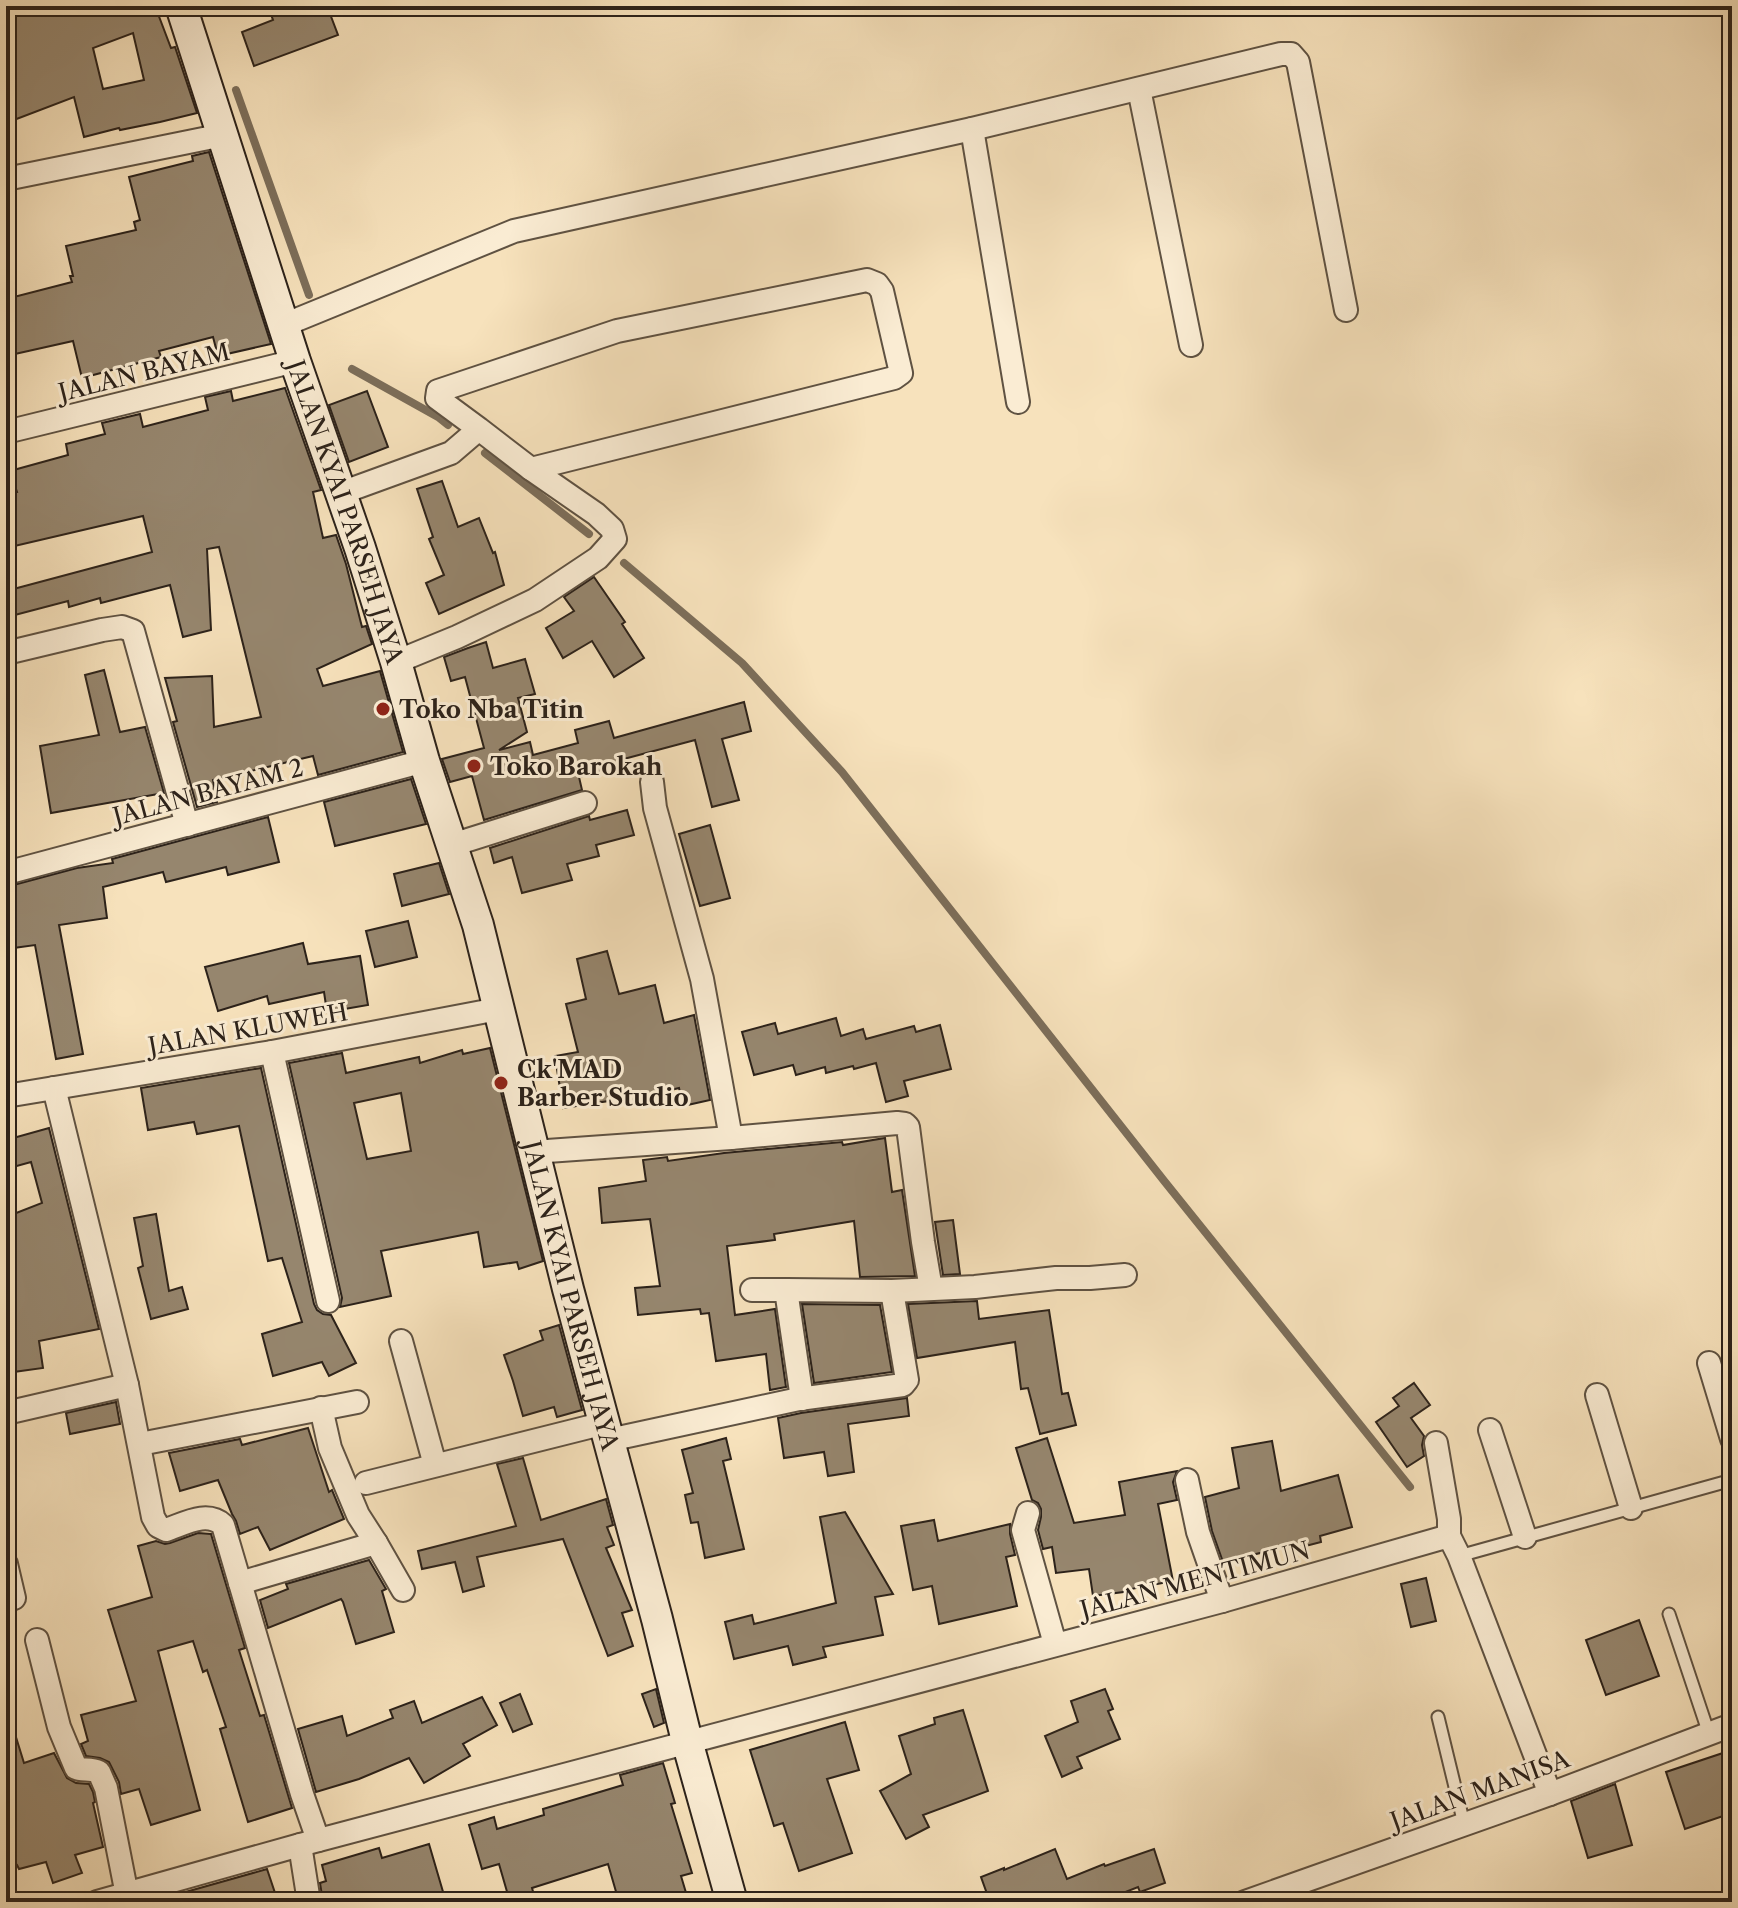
<svg xmlns="http://www.w3.org/2000/svg" width="1738" height="1908" font-family="'Libre Caslon Text',serif">
<style>
.lines{fill:none;stroke-linecap:round;stroke-linejoin:round}
.stream{stroke:#7c6e5a;stroke-width:8}
.building{fill:#96866e;stroke:#2c221a;stroke-width:2;fill-rule:evenodd}
.service-casing{stroke:#5f5242;stroke-width:15}
.minor-casing{stroke:#5f5242;stroke-width:26}
.secondary-casing{stroke:#2c221a;stroke-width:34}
.service{stroke:#faecd3;stroke-width:11}
.minor{stroke:#faecd3;stroke-width:22}
.secondary{stroke:#faecd3;stroke-width:30}
.poi-dot{fill:#8f2418;stroke:#faecd3;stroke-width:3}
.labels{text-anchor:middle;dominant-baseline:central;stroke-width:6;stroke-linejoin:round;paint-order:stroke}
.street-label{font-size:24px;fill:#2c221a;stroke:#faecd3}
.poi-label{font-size:24px;font-weight:bold;fill:#2c221a;stroke:#faecd3;text-anchor:start}
</style>
<rect width="100%" height="100%" fill="#f7e2bc"/>
<filter id="stains"><feTurbulence type="fractalNoise" baseFrequency=".0025" numOctaves="4"/><feColorMatrix values="0 0 0 0 .2 0 0 0 0 .09 0 0 0 0 .02 0 0 0 .5 -.17"/></filter>
<radialGradient id="worn" r=".72"><stop offset=".6" stop-color="#630" stop-opacity="0"/><stop offset="1" stop-color="#630" stop-opacity=".3"/></radialGradient>
<g class="lines">
<g class="stream">
<polyline points="236,90 309,295"/>
<polyline points="352,369 438,417 448,425"/>
<polyline points="485,453 589,534"/>
<polyline points="624,563 742,663 842,772 1165,1182 1410,1487"/>
</g>
</g>
<g class="building">
<path d="M 6,6 L 155,6 L 171,48 L 175,47 L 197,113 L 160,122 L 120,130 L 119,128 L 84,137 L 74,97 L 6,123 ZM 133,33 L 144,80 L 103,89 L 93,48 Z"/>
<polygon points="268,6 327,6 338,35 254,66 242,32 273,20"/>
<polygon points="209,152 271,344 218,356 213,337 159,351 161,357 82,378 73,341 6,356 6,299 72,282 70,276 73,276 66,246 136,230 134,222 140,220 129,177 193,161 192,156"/>
<polygon points="285,388 321,490 313,492 323,538 336,535 346,564 362,627 366,626 372,644 317,669 323,686 380,671 403,752 318,775 313,756 213,780 217,802 197,807 173,722 177,721 165,678 212,676 214,727 261,717 219,547 207,549 211,630 183,637 170,585 101,603 100,598 69,607 68,601 11,616 6,591 152,552 143,516 6,548 6,494 17,492 10,471 68,455 66,444 105,434 102,423 140,414 143,427 208,410 205,397 231,391 233,401"/>
<polygon points="367,391 388,447 349,462 329,405"/>
<polygon points="442,481 458,527 479,518 493,553 495,552 504,585 439,614 426,583 444,575 429,539 433,537 417,489"/>
<polygon points="594,577 625,622 622,624 644,658 614,677 592,641 563,658 546,628 574,611 564,597"/>
<polygon points="486,642 493,668 525,659 535,694 518,698 527,732 499,750 530,742 533,755 578,743 575,730 609,721 614,738 744,702 751,731 722,739 739,800 712,807 695,740 620,760 621,766 579,777 582,790 484,820 472,776 450,782 442,759 484,748 465,677 451,681 444,657 468,648"/>
<polygon points="104,670 120,732 145,727 164,793 51,813 40,746 99,735 85,675"/>
<polygon points="411,779 426,824 335,846 324,802"/>
<polygon points="627,810 634,835 596,845 599,856 567,864 572,880 522,893 512,857 494,863 490,848 589,816 590,820"/>
<polygon points="268,817 279,862 228,875 226,867 166,882 163,872 103,887 107,918 59,925 83,1054 56,1059 35,945 6,949 6,887 77,868 113,863 112,859"/>
<polygon points="710,825 730,898 700,906 679,834"/>
<polygon points="439,863 449,894 402,906 394,874"/>
<polygon points="408,921 417,957 375,967 366,931"/>
<polygon points="303,943 308,964 360,956 368,1005 327,1012 324,992 269,1004 267,996 218,1011 205,967"/>
<polygon points="607,951 619,994 655,985 664,1023 694,1015 710,1100 683,1106 679,1088 610,1105 609,1101 563,1108 555,1056 578,1052 566,1004 586,999 577,959"/>
<polygon points="836,1018 841,1036 863,1029 866,1039 914,1026 916,1032 940,1025 951,1069 904,1081 908,1096 886,1102 876,1063 854,1069 853,1066 826,1073 825,1067 796,1075 793,1065 754,1075 742,1032 775,1023 778,1034"/>
<path d="M 490,1048 L 543,1261 L 519,1269 L 517,1262 L 484,1267 L 478,1232 L 381,1251 L 391,1296 L 340,1307 L 342,1298 L 289,1063 L 342,1053 L 346,1073 L 419,1057 L 420,1063 L 462,1050 L 463,1054 ZM 401,1093 L 411,1151 L 367,1159 L 354,1103 Z"/>
<polygon points="261,1068 314,1304 317,1310 323,1314 331,1315 356,1363 329,1376 322,1362 273,1376 262,1334 302,1322 282,1258 268,1261 239,1126 197,1134 194,1122 148,1130 141,1088"/>
<polygon points="49,1128 99,1329 39,1341 43,1368 6,1373 6,1217 42,1203 31,1162 6,1169 6,1140"/>
<polygon points="885,1138 892,1192 902,1190 915,1276 860,1277 854,1221 774,1234 775,1240 727,1246 735,1315 775,1309 786,1387 770,1390 766,1354 716,1361 709,1313 701,1314 700,1309 638,1315 635,1288 660,1286 650,1219 602,1223 599,1188 646,1181 643,1160 667,1157 668,1161 724,1153 842,1142 843,1145"/>
<polygon points="156,1214 169,1291 182,1287 188,1309 151,1319 138,1268 143,1266 134,1218"/>
<polygon points="953,1220 960,1274 943,1275 935,1222"/>
<polygon points="977,1301 979,1319 1049,1310 1062,1394 1068,1393 1076,1425 1040,1434 1028,1388 1021,1389 1015,1342 917,1358 908,1304"/>
<polygon points="802,1304 880,1305 892,1372 814,1383"/>
<polygon points="559,1325 582,1410 557,1417 554,1407 523,1416 513,1381 504,1355 543,1340 540,1331"/>
<polygon points="1414,1383 1430,1405 1411,1418 1424,1436 1422,1445 1424,1456 1407,1467 1376,1422 1399,1406 1393,1398"/>
<polygon points="907,1398 909,1416 848,1424 854,1472 828,1476 824,1452 784,1458 778,1418 801,1413"/>
<polygon points="116,1402 120,1424 70,1434 66,1413"/>
<polygon points="308,1428 329,1492 332,1490 344,1519 270,1550 258,1527 240,1534 236,1521 232,1514 218,1480 180,1491 169,1453 240,1439 242,1445"/>
<polygon points="726,1438 731,1459 723,1461 744,1549 705,1558 698,1522 691,1523 685,1495 693,1493 682,1450"/>
<polygon points="1047,1438 1074,1523 1125,1515 1119,1482 1177,1471 1173,1482 1177,1500 1158,1504 1173,1581 1131,1589 1131,1591 1093,1596 1089,1569 1056,1573 1052,1547 1043,1549 1038,1530 1041,1517 1041,1509 1038,1503 1032,1500 1016,1448"/>
<polygon points="1272,1441 1281,1491 1338,1475 1352,1527 1320,1536 1321,1542 1294,1549 1293,1545 1223,1562 1212,1531 1205,1497 1239,1488 1232,1448"/>
<polygon points="523,1458 541,1520 606,1499 613,1525 607,1527 614,1545 606,1548 632,1610 622,1613 633,1646 608,1656 563,1539 477,1557 484,1586 463,1592 455,1562 422,1569 418,1551 516,1526 497,1464"/>
<polygon points="845,1512 893,1594 875,1597 883,1635 823,1647 826,1657 793,1665 788,1646 734,1659 725,1622 752,1615 754,1624 836,1603 820,1517"/>
<polygon points="934,1520 938,1541 1010,1524 1010,1534 1015,1555 1006,1557 1017,1606 939,1624 932,1586 913,1590 901,1526"/>
<polygon points="198,1533 211,1534 245,1648 239,1650 260,1716 264,1715 292,1808 248,1822 220,1729 226,1727 207,1670 203,1672 193,1641 158,1651 200,1810 151,1825 139,1789 121,1794 119,1782 109,1762 100,1758 86,1756 81,1744 88,1741 81,1715 136,1701 108,1610 152,1597 138,1546 156,1541 165,1544 170,1543"/>
<polygon points="369,1560 386,1589 382,1591 394,1632 356,1644 343,1602 341,1599 268,1628 260,1600 288,1589 286,1584"/>
<polygon points="1426,1578 1436,1621 1411,1627 1401,1584"/>
<polygon points="1639,1620 1659,1676 1606,1695 1586,1640"/>
<polygon points="656,1689 664,1723 654,1727 642,1694"/>
<polygon points="1105,1689 1113,1709 1108,1711 1120,1739 1077,1757 1082,1768 1062,1777 1045,1736 1078,1722 1071,1701"/>
<polygon points="520,1694 532,1724 513,1732 500,1703"/>
<polygon points="482,1697 497,1725 463,1744 470,1756 424,1783 409,1758 359,1779 316,1792 298,1729 342,1716 347,1736 393,1718 390,1710 414,1701 422,1723"/>
<polygon points="963,1710 988,1791 923,1815 929,1827 906,1839 880,1791 911,1774 899,1736 935,1724 934,1718"/>
<polygon points="11,1721 24,1763 54,1753 67,1778 76,1783 89,1784 93,1792 95,1802 93,1803 103,1847 75,1855 82,1873 53,1883 46,1862 19,1869 17,1865 6,1868 6,1722"/>
<polygon points="845,1722 859,1770 827,1779 852,1853 799,1871 783,1823 774,1826 750,1750"/>
<polygon points="1732,1750 1732,1813 1685,1829 1666,1772"/>
<polygon points="663,1763 675,1803 671,1804 692,1873 681,1876 687,1896 665,1902 619,1902 608,1864 532,1888 536,1902 510,1902 499,1864 482,1869 469,1825 494,1817 497,1829 544,1815 543,1809 623,1785 620,1775"/>
<polygon points="1615,1784 1632,1845 1588,1858 1571,1801"/>
<polygon points="429,1844 446,1902 323,1902 320,1883 326,1881 322,1865 379,1848 382,1858"/>
<polygon points="1055,1849 1067,1879 1104,1864 1105,1866 1154,1849 1165,1883 1140,1892 1138,1887 1100,1902 990,1902 981,1877 1004,1868 1004,1870"/>
<polygon points="267,1869 276,1896 259,1902 176,1902 175,1895"/>
</g>
<g class="lines">
<g class="service-casing">
<g id="service">
<polyline points="1459,1556 1732,1480"/>
<polyline points="1669,1614 1709,1734"/>
<polyline points="1438,1717 1464,1824"/>
</g>
</g>
<g class="minor-casing">
<g id="minor">
<polyline points="1139,89 1191,345"/>
<polyline points="972,129 1018,402"/>
<polyline points="6,179 223,135"/>
<polyline points="284,325 514,231 972,129 1281,54 1291,54 1298,62 1346,310"/>
<polyline points="6,432 295,361"/>
<polyline points="341,493 451,453 479,429 437,398 438,391 617,331 867,280 877,284 882,291 901,373 894,378 531,469 479,429"/>
<polyline points="6,653 102,630 122,627 133,631 187,825"/>
<polyline points="396,662 457,637 535,600 598,558 615,539 612,529 596,514 531,469"/>
<polyline points="652,782 655,808 702,979 731,1138"/>
<polyline points="452,845 585,803"/>
<polyline points="6,873 424,761"/>
<polyline points="272,1052 328,1301"/>
<path d="M 54,1088 L 127,1385 L 153,1517 L 158,1526 L 166,1530 C 184,1524 207,1510 223,1525 L 302,1794 L 318,1840"/>
<polyline points="6,1096 272,1052 498,1009"/>
<polyline points="533,1152 731,1138 897,1123 905,1124 908,1127 923,1242 931,1289"/>
<polyline points="752,1290 786,1290"/>
<polyline points="401,1341 435,1465"/>
<polyline points="1709,1363 1732,1439"/>
<polyline points="1597,1395 1631,1508"/>
<polyline points="802,1399 786,1290 892,1291 975,1287 1056,1278 1090,1278 1125,1275"/>
<polyline points="321,1408 330,1448 358,1515 376,1543 403,1590"/>
<polyline points="6,1413 127,1385"/>
<polyline points="1490,1430 1525,1537"/>
<polyline points="609,1440 799,1399 903,1385 907,1380 892,1291"/>
<polyline points="1436,1443 1449,1519 1449,1536"/>
<polyline points="140,1444 357,1402"/>
<polyline points="1187,1480 1198,1532 1222,1601"/>
<polyline points="366,1483 605,1423"/>
<polyline points="1028,1513 1023,1530 1055,1644"/>
<polyline points="6,1564 14,1598"/>
<polyline points="240,1583 376,1543"/>
<path d="M 37,1640 L 59,1727 L 76,1768 C 82,1771 90,1768 99,1772 L 106,1788 L 127,1895"/>
<polyline points="300,1845 309,1902"/>
<polyline points="97,1902 300,1845 1222,1601 1449,1536 1459,1556 1550,1794"/>
<polyline points="1245,1902 1550,1794 1732,1725"/>
</g>
</g>
<g class="secondary-casing">
<g id="secondary">
<path id="s1" d="M 181,6 L 295,361 L 360,548 L 396,662 L 424,761 L 478,925 L 568,1289 L 657,1619 L 687,1741 L 732,1902"/>
</g>
</g>
<use href="#service" class="service"/>
<use href="#minor" class="minor"/>
<use href="#secondary" class="secondary"/>
</g>
<g class="poi-dot">
<circle cx="383" cy="709" r="8"/>
<circle cx="474" cy="766" r="8"/>
<circle cx="501" cy="1083" r="8"/>
</g>
<g class="labels">
<g class="street-label">
<text transform="translate(144 372) rotate(-14)">JALAN BAYAM</text>
<text stroke="none"><textPath href="#s1" startOffset="532">JALAN KYAI PARSEH JAYA</textPath></text>
<text transform="translate(208 792) rotate(-15)">JALAN BAYAM 2</text>
<text transform="translate(248 1029) rotate(-10)">JALAN KLUWEH</text>
<text stroke="none"><textPath href="#s1" startOffset="1348">JALAN KYAI PARSEH JAYA</textPath></text>
<text transform="translate(1195 1580) rotate(-15)">JALAN MENTIMUN</text>
<text transform="translate(1480 1790) rotate(-20)">JALAN MANISA</text>
</g>
<g class="poi-label">
<text x="399" y="709">Toko Nba Titin</text>
<text x="490" y="766">Toko Barokah</text>
<text x="517" y="1069">Ck'MAD<tspan x="517" dy="28">Barber Studio</tspan></text>
</g>
</g>
<rect width="1738" height="1908" fill="none" stroke="#f7e2bc" stroke-width="32"/>
<rect x="8" y="8" width="1722" height="1892" fill="none" stroke="#2c221a" stroke-width="4"/>
<rect x="16" y="16" width="1706" height="1876" fill="none" stroke="#2c221a" stroke-width="2"/>
<rect width="100%" height="100%" filter="url(#stains)"/>
<rect width="100%" height="100%" fill="url(#worn)"/>
</svg>
